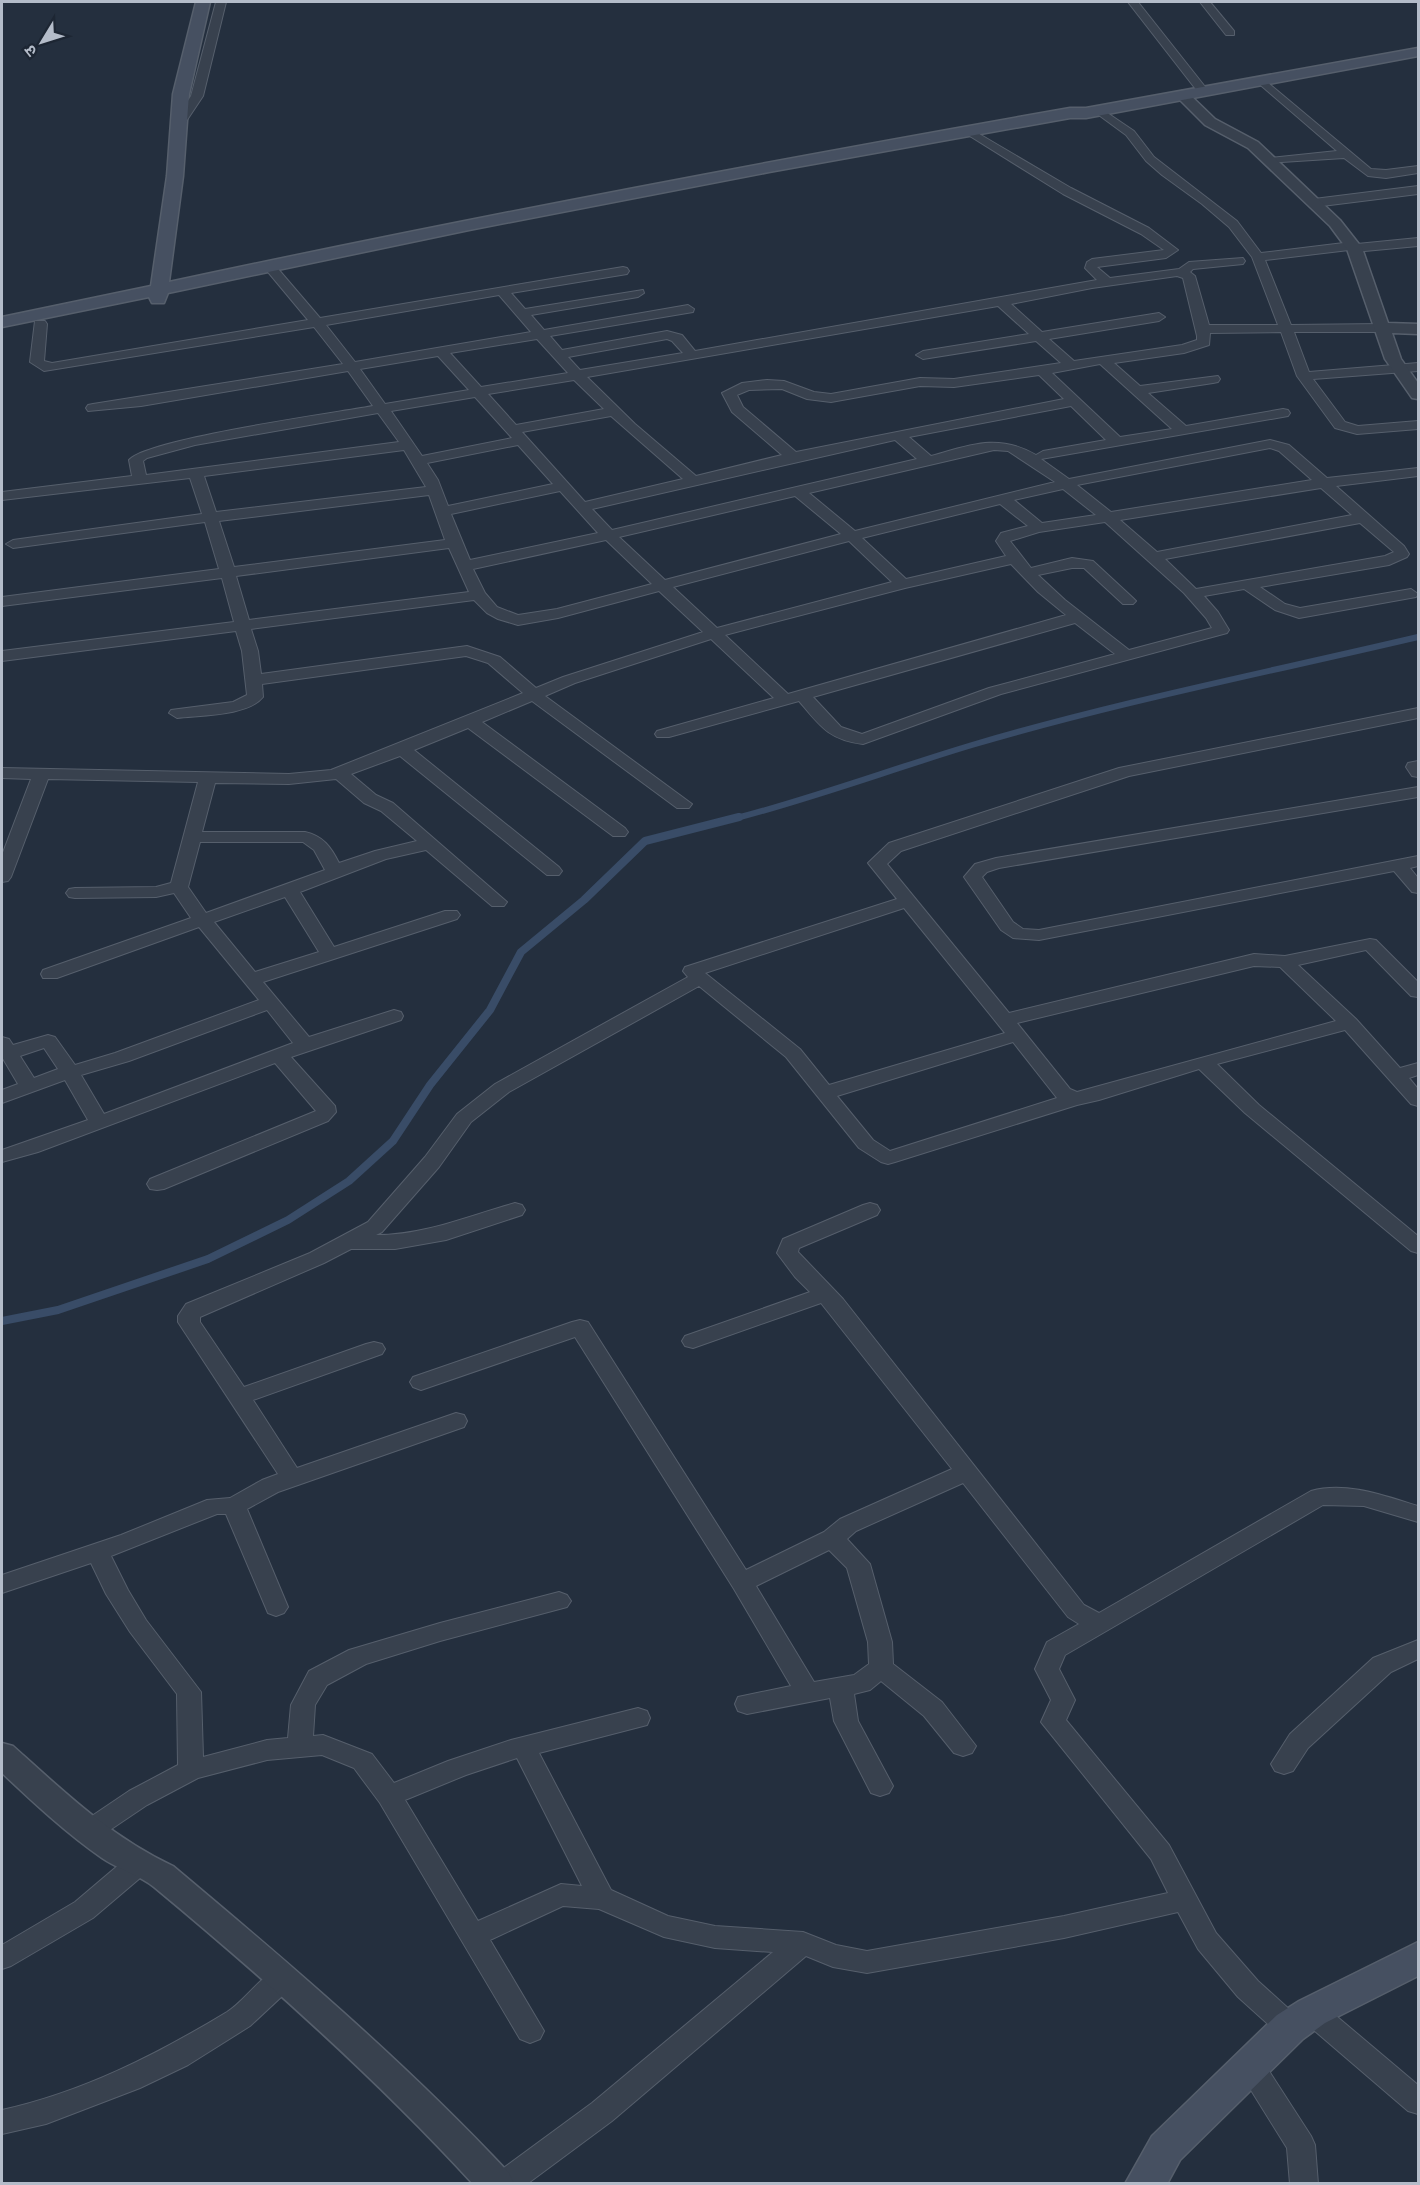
<svg xmlns="http://www.w3.org/2000/svg" width="1420" height="2185" font-family="'Fira Sans Condensed','Noto Sans Devanagari',sans-serif">
<style>
.lines{fill:none;stroke-linecap:round;stroke-linejoin:round}
.stream-far1{stroke:#394c67;stroke-width:6}
.stream{stroke:#394c67;stroke-width:8}
.minor-casing{stroke:#565f6c;stroke-width:2}
.tertiary-casing{stroke:#565f6c;stroke-width:3}
.secondary-casing{stroke:#565f6c;stroke-width:3}
.minor{fill:#38414e;fill-rule:evenodd}
.tertiary{fill:#38414e;fill-rule:evenodd}
.secondary{fill:#465061;fill-rule:evenodd}
</style>
<rect width="100%" height="100%" fill="#242f3e"/>
<g class="lines">
<path class="stream-far1" d="M 733,819 C 814,798 892,769 972,745 C 1118,702 1269,672 1418,637"/>
<polyline class="stream" points="2,1321 58,1310 208,1259 288,1220 349,1181 393,1141 430,1085 490,1010 521,952 584,900 645,841 739,817"/>
<g class="minor-casing">
<g id="minor">
<polygon points="216,2 226,2 203,96 185,123 177,123 175,121 191,96"/>
<polygon points="1128,2 1138,2 1206,88 1206,92 1198,92"/>
<polygon points="1200,2 1210,2 1234,31 1234,35 1226,35"/>
<polygon points="1261,77 1371,169 1386,170 1418,166 1418,173 1386,178 1368,176 1344,158 1266,163 1264,161 1270,158 1337,151 1257,82 1256,80"/>
<path d="M 1100,108 L 1134,131 L 1154,157 L 1237,221 L 1261,253 L 1352,242 L 1357,244 L 1418,238 L 1418,246 L 1354,252 L 1349,250 L 1265,260 L 1291,325 L 1382,324 L 1389,328 L 1382,332 L 1294,332 L 1309,372 L 1418,363 L 1418,371 L 1313,379 L 1345,422 L 1358,426 L 1418,421 L 1418,429 L 1357,434 L 1335,428 L 1297,376 L 1281,332 L 1210,333 L 1209,345 L 1184,353 L 1114,363 L 1140,386 L 1218,376 L 1220,379 L 1218,382 L 1213,383 L 1148,393 L 1186,426 L 1283,409 L 1288,410 L 1290,413 L 1288,416 L 1041,459 L 1069,479 L 1270,440 L 1289,445 L 1327,478 L 1418,468 L 1418,476 L 1336,486 L 1404,546 L 1409,554 L 1407,557 L 1389,565 L 1260,587 L 1285,604 L 1300,608 L 1411,589 L 1418,594 L 1416,597 L 1299,618 L 1275,610 L 1244,589 L 1204,596 L 1218,612 L 1229,630 L 1227,633 L 1001,694 L 863,744 C 829,740 820,726 799,701 L 669,737 L 657,737 L 655,734 L 657,731 L 774,698 L 711,639 L 575,683 L 545,696 L 692,804 L 689,808 L 677,808 L 532,701 L 482,722 L 625,828 L 628,832 L 625,836 L 613,836 L 468,728 L 414,750 L 559,867 L 562,871 L 559,875 L 547,875 L 400,756 L 351,774 L 376,795 L 393,803 L 507,902 L 504,906 L 492,906 L 426,850 L 386,859 L 300,892 L 334,947 L 445,911 L 457,911 L 460,915 L 457,919 L 263,982 L 309,1037 L 394,1010 L 401,1012 L 403,1016 L 401,1020 L 291,1057 L 335,1106 L 336,1112 L 328,1121 L 164,1189 L 157,1190 L 150,1189 L 147,1184 L 150,1179 L 316,1111 L 275,1063 L 38,1152 L 2,1162 L 2,1150 L 88,1120 L 65,1080 L 2,1103 L 2,1090 L 18,1084 L 2,1057 L 2,1037 L 9,1039 L 13,1045 L 48,1035 L 55,1037 L 75,1065 L 115,1053 L 259,1000 L 199,927 L 57,978 L 43,978 L 41,974 L 43,970 L 191,918 L 174,893 L 156,897 L 75,898 L 69,897 L 66,893 L 69,889 L 75,888 L 156,887 L 171,883 L 198,782 L 48,779 L 11,877 L 8,881 L 2,882 L 2,855 L 31,779 L 2,778 L 2,768 L 289,774 L 331,770 L 523,693 L 488,663 L 466,656 L 262,684 L 263,697 C 248,716 200,715 177,718 L 169,713 L 171,710 L 233,702 L 247,695 L 242,651 L 236,631 L 2,661 L 2,651 L 234,622 L 222,578 L 2,606 L 2,597 L 219,569 L 205,522 L 13,548 L 6,544 L 13,540 L 202,514 L 190,478 L 2,500 L 2,492 L 132,476 L 129,460 C 146,439 335,413 373,406 L 348,371 L 141,406 L 88,411 L 86,408 L 88,405 L 93,404 L 343,364 L 314,327 L 44,371 L 30,362 L 35,321 L 45,321 L 47,324 L 44,361 L 52,363 L 308,320 L 263,266 L 269,262 L 273,263 L 320,318 L 623,267 L 627,268 L 629,271 L 627,274 L 511,293 L 525,309 L 643,290 L 644,293 L 638,297 L 531,315 L 544,330 L 688,305 L 694,309 L 693,312 L 550,336 L 562,350 L 667,331 L 682,335 L 695,351 L 1097,280 L 1085,268 L 1087,262 L 1092,259 L 1164,250 L 1141,234 L 1063,194 L 965,133 L 963,131 L 969,128 L 1071,188 L 1149,228 L 1178,250 L 1166,258 L 1097,267 L 1110,278 L 1179,269 L 1189,262 L 1243,258 L 1245,261 L 1243,264 L 1193,269 L 1190,272 L 1195,276 L 1209,325 L 1278,325 L 1252,257 L 1229,227 L 1202,204 L 1162,175 L 1146,161 L 1126,135 L 1096,113 L 1094,111 ZM 1177,276 L 1183,278 L 1197,336 L 1197,340 L 1182,345 L 1074,361 L 1049,339 L 1159,321 L 1165,317 L 1159,313 L 1042,332 L 1011,304 L 1092,288 ZM 499,295 L 531,332 L 355,362 L 326,325 ZM 998,306 L 1029,334 L 923,351 L 916,355 L 923,359 L 1036,341 L 1061,363 L 954,379 L 920,378 L 831,394 L 814,392 L 784,381 L 767,380 L 742,383 L 722,393 L 732,412 L 782,455 L 696,476 L 635,424 L 587,377 ZM 537,339 L 568,373 L 481,387 L 450,353 ZM 667,339 L 672,341 L 683,353 L 580,370 L 568,357 ZM 438,356 L 469,390 L 385,404 L 360,369 ZM 1100,364 L 1172,429 L 1120,437 L 1052,373 ZM 1039,375 L 1064,399 L 796,452 L 743,407 L 737,395 L 749,390 L 782,389 L 807,399 L 831,402 L 920,386 L 954,387 ZM 574,380 L 604,409 L 516,425 L 488,394 ZM 475,397 L 512,438 L 422,456 L 391,411 ZM 1071,406 L 1106,440 L 1043,451 L 1036,455 C 998,433 970,445 931,456 L 909,437 ZM 378,413 L 399,442 L 146,475 L 143,461 L 147,458 L 195,445 ZM 611,416 L 683,479 L 585,502 L 522,432 ZM 895,440 L 917,459 L 612,530 L 592,509 ZM 518,445 L 553,484 L 448,506 L 438,480 L 427,463 ZM 1270,448 L 1279,451 L 1312,480 L 1111,512 L 1077,485 ZM 404,450 L 426,487 L 216,512 L 204,476 ZM 994,450 L 1008,451 L 1055,482 L 855,531 L 809,493 ZM 1321,488 L 1352,515 L 1157,552 L 1120,520 ZM 1063,489 L 1096,515 L 1042,523 L 1014,500 ZM 560,491 L 598,533 L 470,560 L 451,514 ZM 429,495 L 445,540 L 234,567 L 219,521 ZM 795,496 L 841,534 L 665,580 L 619,537 ZM 1000,504 L 1028,526 L 1001,533 L 996,541 L 1006,556 L 906,579 L 862,538 ZM 1105,522 L 1184,593 L 1206,618 L 1212,628 L 1129,650 L 1065,600 L 1038,575 L 1072,568 L 1084,568 L 1123,604 L 1133,604 L 1136,601 L 1133,598 L 1093,561 L 1072,558 L 1031,568 L 1010,541 L 1039,532 ZM 1360,523 L 1394,552 L 1385,556 L 1196,589 L 1165,559 ZM 606,540 L 652,584 L 557,609 L 518,615 L 497,607 L 485,593 L 473,569 ZM 849,541 L 892,582 L 717,628 L 673,587 ZM 449,548 L 469,592 L 249,620 L 236,576 ZM 1011,564 L 1038,592 L 1066,615 L 788,694 L 725,635 L 905,588 ZM 659,591 L 703,632 L 563,677 L 536,688 L 500,657 L 467,646 L 261,674 L 258,651 L 251,629 L 474,600 L 487,613 L 498,619 L 518,625 L 558,618 ZM 1075,623 L 1115,654 L 989,688 L 862,734 L 841,727 L 813,697 ZM 336,779 L 364,803 L 381,811 L 417,841 L 375,851 L 339,863 C 331,847 323,836 305,832 L 202,832 L 215,783 L 289,784 ZM 200,842 L 303,842 L 314,850 L 325,870 L 206,913 L 188,887 ZM 285,897 L 319,952 L 255,972 L 214,922 ZM 267,1010 L 293,1043 L 104,1114 L 81,1075 L 129,1061 ZM 44,1048 L 58,1069 L 34,1078 L 20,1056 Z"/>
<polygon points="1418,186 1418,194 1314,207 1308,203 1314,199"/>
<path d="M 1418,708 L 1418,718 L 1129,776 L 901,851 L 887,864 L 1009,1013 L 1254,954 L 1285,956 L 1370,939 L 1376,940 L 1418,982 L 1418,997 L 1411,996 L 1366,950 L 1298,965 L 1356,1019 L 1400,1068 L 1418,1063 L 1418,1075 L 1409,1078 L 1418,1089 L 1418,1106 L 1411,1104 L 1345,1030 L 1217,1064 L 1259,1105 L 1418,1236 L 1418,1253 L 1411,1251 L 1245,1113 L 1199,1069 L 1099,1100 L 1077,1105 L 895,1162 L 888,1164 L 881,1162 L 859,1148 L 786,1057 L 699,986 L 509,1092 L 471,1122 L 439,1167 L 382,1232 L 376,1235 C 425,1235 468,1216 515,1203 L 522,1205 L 525,1210 L 522,1215 L 446,1240 L 395,1249 L 351,1249 L 324,1263 L 200,1317 L 200,1322 L 244,1387 L 366,1344 L 374,1342 L 382,1344 L 385,1349 L 382,1354 L 253,1400 L 297,1468 L 456,1413 L 464,1415 L 467,1421 L 464,1427 L 278,1492 L 247,1509 L 288,1607 L 284,1613 L 276,1616 L 268,1613 L 226,1514 L 217,1514 L 111,1556 L 128,1590 L 146,1620 L 201,1692 L 203,1757 L 267,1740 L 288,1738 L 291,1705 L 309,1671 L 349,1650 L 440,1623 L 559,1592 L 567,1595 L 571,1601 L 567,1607 L 440,1641 L 366,1664 L 327,1685 L 315,1705 L 313,1736 L 323,1735 L 372,1754 L 394,1783 L 448,1761 L 511,1740 L 638,1708 L 647,1711 L 650,1718 L 647,1725 L 539,1753 L 611,1890 L 668,1916 L 715,1926 L 803,1932 L 836,1945 L 867,1951 L 1064,1916 L 1168,1893 L 1151,1859 L 1041,1722 L 1051,1700 L 1035,1669 L 1047,1642 L 1079,1624 L 1068,1617 L 963,1483 L 856,1531 L 847,1539 L 870,1564 L 892,1642 L 893,1664 L 942,1702 L 976,1746 L 972,1753 L 963,1756 L 954,1753 L 924,1716 L 881,1681 L 870,1690 L 854,1694 L 858,1721 L 893,1786 L 889,1793 L 880,1796 L 871,1793 L 834,1721 L 830,1698 L 747,1714 L 738,1711 L 735,1704 L 738,1697 L 791,1686 L 734,1589 L 575,1337 L 421,1390 L 413,1387 L 410,1382 L 413,1377 L 572,1322 L 580,1320 L 588,1322 L 746,1570 L 824,1532 L 840,1519 L 952,1469 L 821,1303 L 693,1348 L 685,1346 L 682,1341 L 685,1336 L 810,1292 L 795,1277 L 777,1253 L 783,1239 L 863,1205 L 870,1203 L 877,1205 L 880,1210 L 877,1215 L 799,1248 L 798,1252 L 843,1299 L 1084,1605 L 1099,1613 L 1311,1491 C 1346,1481 1385,1496 1418,1506 L 1418,1522 L 1364,1506 L 1323,1505 L 1065,1655 L 1059,1669 L 1075,1700 L 1066,1720 L 1169,1845 L 1216,1933 L 1258,1981 L 1300,2019 L 1304,2027 L 1300,2035 L 1290,2039 L 1280,2035 L 1238,1997 L 1198,1949 L 1178,1912 L 1064,1938 L 867,1973 L 833,1967 L 806,1956 L 612,2121 L 527,2184 L 490,2184 L 494,2175 L 592,2103 L 773,1952 L 715,1948 L 664,1937 L 599,1909 L 563,1906 L 490,1940 L 544,2031 L 540,2039 L 530,2043 L 520,2039 L 380,1803 L 354,1768 L 322,1755 L 267,1760 L 198,1778 L 147,1805 L 98,1838 L 89,1841 L 80,1838 L 76,1831 L 80,1824 L 129,1791 L 178,1765 L 177,1694 L 130,1632 L 106,1594 L 91,1563 L 2,1593 L 2,1575 L 121,1535 L 207,1500 L 230,1498 L 262,1480 L 278,1474 L 178,1322 L 178,1316 L 186,1304 L 310,1253 L 368,1222 L 425,1157 L 457,1114 L 495,1084 L 688,977 L 683,971 L 685,967 L 897,899 L 868,863 L 889,843 L 1119,768 ZM 904,908 L 1005,1033 L 829,1085 L 800,1049 L 705,973 ZM 1254,966 L 1280,967 L 1336,1021 L 1077,1092 L 1070,1089 L 1017,1023 ZM 1013,1042 L 1057,1098 L 890,1151 L 873,1140 L 837,1096 ZM 829,1550 L 847,1568 L 868,1642 L 869,1664 L 854,1675 L 814,1682 L 756,1586 ZM 517,1758 L 582,1886 L 561,1884 L 478,1921 L 405,1800 L 466,1775 Z"/>
<polygon points="1418,761 1418,777 1412,776 1406,767 1408,763"/>
<polygon points="1418,787 1418,797 999,868 987,872 982,877 1013,922 1023,929 1039,930 1418,856 1418,866 1410,868 1418,878 1418,893 1412,892 1394,871 1039,940 1013,938 1001,930 964,877 975,864 996,858"/>
<polygon points="1418,1640 1418,1659 1391,1672 1308,1748 1293,1771 1284,1774 1275,1771 1271,1764 1290,1734 1373,1658"/>
<polygon points="137,1854 146,1857 150,1865 146,1873 93,1918 11,1966 2,1969 2,1945 75,1902 128,1857"/>
<path d="M 283,1967 L 293,1970 L 296,1978 L 293,1986 L 250,2026 L 188,2065 L 140,2088 L 46,2124 L 2,2134 L 2,2110 C 83,2092 156,2055 227,2012 C 247,1999 260,1975 283,1967 Z"/>
<polygon points="1312,2000 1322,2004 1418,2085 1418,2114 1408,2111 1302,2020 1298,2012 1302,2004"/>
<polygon points="1250,2054 1260,2057 1311,2136 1315,2145 1318,2184 1290,2184 1287,2148 1236,2066 1240,2057"/>
</g>
</g>
<g class="tertiary-casing">
<g id="tertiary">
<polygon points="1182,91 1187,92 1215,119 1258,142 1340,220 1362,248 1388,323 1418,324 1418,334 1392,333 1401,359 1418,383 1418,399 1412,398 1385,359 1347,249 1330,226 1248,148 1205,125 1175,95"/>
<path d="M 2,1743 L 13,1746 C 63,1791 111,1837 173,1866 C 290,1964 405,2062 509,2173 L 514,2184 L 473,2184 C 375,2077 265,1979 154,1887 C 139,1875 118,1869 102,1858 C 66,1833 34,1803 2,1773 Z"/>
</g>
</g>
<g class="secondary-casing">
<g id="secondary">
<path d="M 196,2 L 210,2 L 189,94 L 183,176 L 169,282 C 468,218 769,161 1070,108 L 1086,108 L 1418,48 L 1418,56 L 1086,118 L 1070,118 L 769,172 L 469,230 L 168,293 L 164,303 L 152,303 L 149,297 L 2,327 L 2,317 L 151,286 L 167,176 L 173,94 Z"/>
<polygon points="1418,1942 1418,1976 1325,2023 1303,2039 1180,2160 1167,2184 1125,2184 1152,2136 1277,2015 1299,2001"/>
</g>
</g>
<use href="#minor" class="minor"/>
<use href="#tertiary" class="tertiary"/>
<use href="#secondary" class="secondary"/>
</g>
<rect width="1420" height="2185" fill="none" stroke="#b4bcc9" stroke-width="6"/>
<g transform="translate(42 42) rotate(232)" stroke="#1d2633" stroke-width="4.5" paint-order="stroke">
<path d="M0-4.5L10 22L0 15L-10 22Z" fill="#b4bcc9"/>
<text y="-9" font-size="16" font-weight="bold" text-anchor="middle" fill="#b4bcc9">उ</text>
</g>
</svg>
